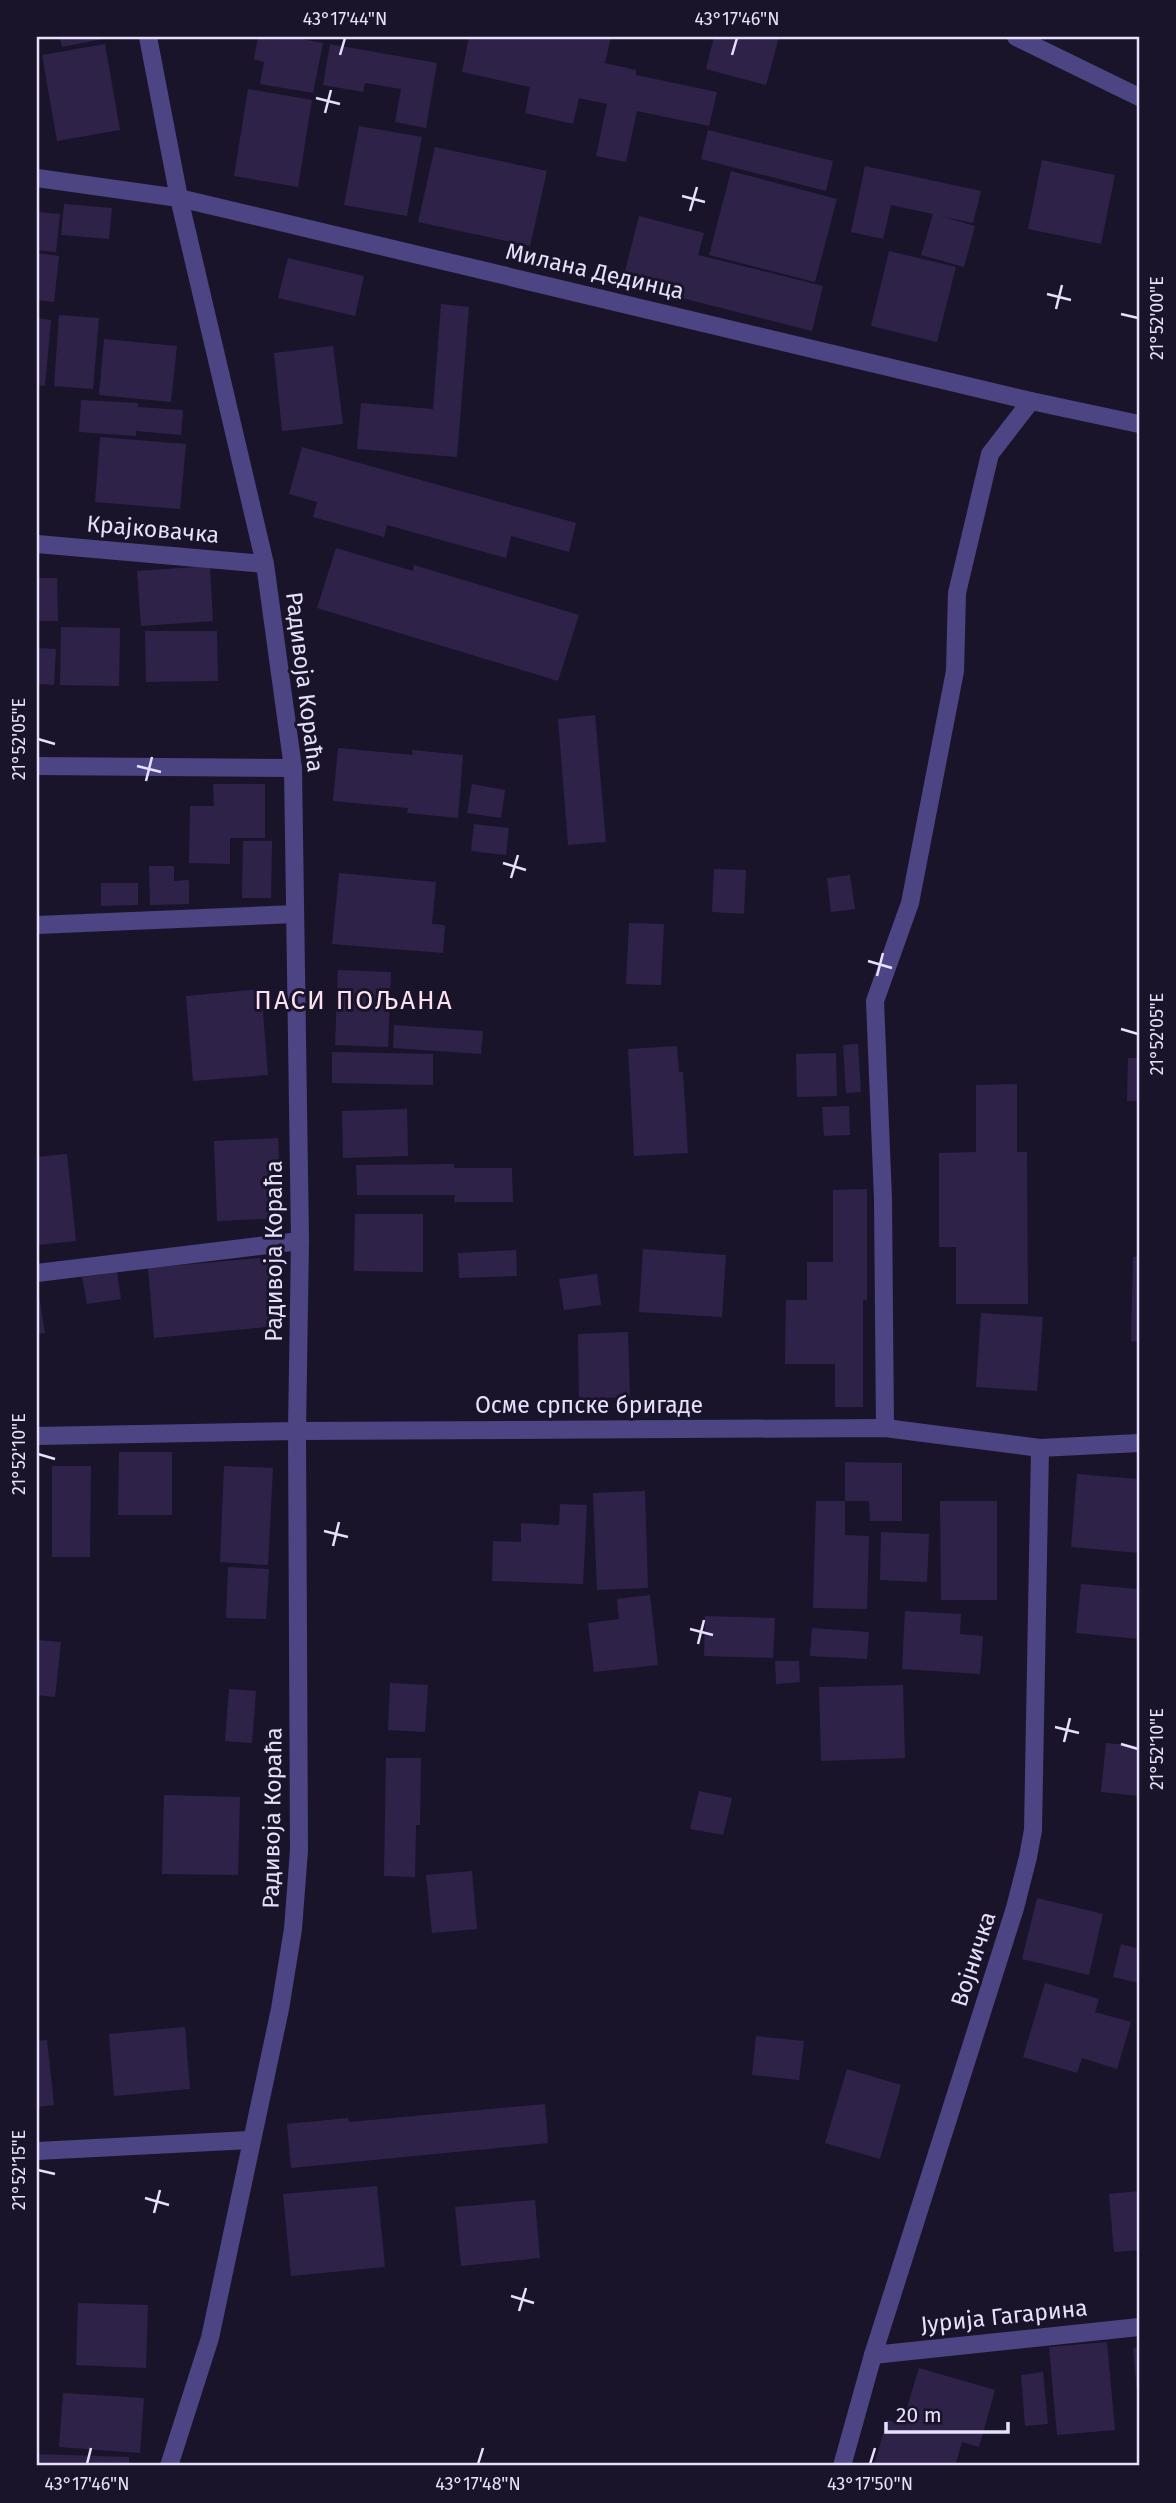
<svg xmlns="http://www.w3.org/2000/svg" width="1176" height="2503" font-family="'Fira Sans',sans-serif">
<style>
.building{fill:#2e2249}
.lines{fill:none;stroke-linecap:round;stroke-linejoin:round}
.lane{stroke:#4d4484;stroke-width:18}
.street{stroke:#4d4484;stroke-width:18}
.ticks{fill:none;stroke:#e6e0fc;stroke-width:2.5}
.labels{text-anchor:middle;dominant-baseline:central;stroke-width:6;stroke-linejoin:round;paint-order:stroke}
.street-label{font-size:23px;fill:#e6e0fc;stroke:#1a142a}
.quarter-label{font-size:26px;letter-spacing:2px;fill:#fce1ef;stroke:#1a142a}
.neatline{fill:none;stroke:#e6e0fc;stroke-width:2.5}
.ticks-label{font-size:18px;text-anchor:middle;fill:#e6e0fc}
</style>
<rect width="100%" height="100%" fill="#1a142a"/>
<g class="building">
<polygon points="60,37 102,37 102,39 62,47"/>
<polygon points="258,37 291,37 323,43 313,93 260,84 264,62 254,59"/>
<polygon points="469,37 611,37 605,63 636,70 636,75 717,92 709,126 637,111 626,162 596,156 607,104 579,98 573,124 525,113 530,87 462,72"/>
<polygon points="714,37 779,37 766,85 706,69"/>
<polygon points="105,44 120,130 57,141 42,55"/>
<polygon points="330,44 437,63 426,128 395,122 401,89 365,83 363,92 323,85"/>
<polygon points="248,89 312,100 298,187 234,176"/>
<polygon points="359,126 422,137 407,216 344,205"/>
<polygon points="708,130 833,161 826,191 701,159"/>
<polygon points="435,147 547,171 530,246 418,222"/>
<polygon points="1042,160 1115,175 1101,244 1028,229"/>
<polygon points="865,166 981,191 973,223 940,216 975,226 964,267 921,255 933,214 891,205 883,239 851,232"/>
<polygon points="731,171 837,199 815,282 709,255"/>
<polygon points="64,204 112,208 109,239 61,235"/>
<polygon points="37,212 60,214 56,252 37,250"/>
<polygon points="639,216 704,233 698,255 823,286 812,331 622,283"/>
<polygon points="889,251 956,267 937,342 871,326"/>
<polygon points="37,253 59,256 54,302 37,300"/>
<polygon points="288,258 364,276 355,316 278,298"/>
<polygon points="441,304 469,307 457,457 357,449 361,403 433,409"/>
<polygon points="59,315 99,318 93,389 54,386"/>
<polygon points="37,318 51,320 45,386 37,385"/>
<polygon points="104,339 177,346 171,402 99,395"/>
<polygon points="333,346 343,424 282,431 274,353"/>
<polygon points="81,400 138,403 138,407 183,410 181,435 136,431 136,436 79,432"/>
<polygon points="100,437 186,444 180,509 95,502"/>
<polygon points="302,447 576,523 569,552 511,536 506,558 387,525 384,537 313,517 317,502 289,494"/>
<polygon points="336,548 413,571 414,565 579,615 558,681 317,608"/>
<polygon points="210,566 213,621 141,626 137,571"/>
<polygon points="37,578 57,578 58,621 37,621"/>
<polygon points="61,627 120,628 119,686 60,685"/>
<polygon points="145,631 217,631 218,681 146,682"/>
<polygon points="37,648 56,649 54,685 37,684"/>
<polygon points="595,715 606,842 568,845 558,719"/>
<polygon points="338,748 413,755 412,750 463,755 458,818 407,813 408,808 333,801"/>
<polygon points="213,784 265,784 265,838 230,838 230,864 189,863 190,806 214,806"/>
<polygon points="472,784 505,790 501,818 467,813"/>
<polygon points="474,824 509,828 506,855 471,851"/>
<polygon points="243,841 272,841 271,898 242,898"/>
<polygon points="149,866 174,866 174,881 189,880 189,904 150,905"/>
<polygon points="714,869 746,870 744,914 712,912"/>
<polygon points="339,873 436,882 432,924 445,925 443,953 332,944"/>
<polygon points="850,875 855,909 831,912 827,878"/>
<polygon points="101,883 138,883 138,905 101,906"/>
<polygon points="629,923 664,924 661,985 626,984"/>
<polygon points="338,970 391,972 388,1047 335,1045"/>
<polygon points="261,989 268,1075 193,1081 186,996"/>
<polygon points="394,1025 483,1031 481,1054 393,1048"/>
<polygon points="858,1044 861,1092 846,1093 843,1045"/>
<polygon points="677,1046 679,1072 683,1072 688,1153 634,1156 628,1049"/>
<polygon points="332,1052 433,1054 433,1085 332,1083"/>
<polygon points="836,1053 837,1096 797,1097 796,1054"/>
<polygon points="1128,1058 1139,1058 1139,1101 1127,1101"/>
<polygon points="1017,1084 1017,1152 1027,1152 1028,1304 956,1304 956,1247 939,1247 939,1153 976,1152 976,1085"/>
<polygon points="849,1106 850,1135 824,1136 822,1107"/>
<polygon points="407,1109 408,1156 343,1158 342,1111"/>
<polygon points="278,1138 282,1218 217,1221 214,1141"/>
<polygon points="67,1154 76,1241 37,1245 37,1157"/>
<polygon points="454,1164 454,1168 512,1168 513,1202 454,1202 455,1195 357,1195 356,1165"/>
<polygon points="867,1189 867,1300 863,1300 863,1407 835,1407 835,1364 785,1364 786,1300 807,1300 807,1262 833,1262 833,1190"/>
<polygon points="355,1214 423,1214 423,1272 354,1271"/>
<polygon points="643,1249 726,1255 722,1317 639,1312"/>
<polygon points="516,1250 517,1276 459,1278 458,1253"/>
<polygon points="270,1257 276,1326 154,1338 148,1268"/>
<polygon points="1133,1257 1139,1257 1139,1342 1131,1341"/>
<polygon points="117,1272 121,1299 87,1304 82,1277"/>
<polygon points="597,1274 601,1305 564,1310 559,1279"/>
<polygon points="37,1284 45,1333 37,1334"/>
<polygon points="981,1313 1043,1317 1037,1391 976,1387"/>
<polygon points="628,1332 630,1397 579,1399 578,1334"/>
<polygon points="119,1452 172,1452 172,1515 118,1515"/>
<polygon points="845,1462 902,1463 902,1521 870,1521 869,1501 845,1501"/>
<polygon points="52,1466 91,1466 90,1557 52,1557"/>
<polygon points="224,1466 273,1468 268,1565 220,1562"/>
<polygon points="1077,1474 1139,1479 1139,1553 1071,1547"/>
<polygon points="645,1491 648,1588 597,1590 593,1493"/>
<polygon points="816,1501 845,1501 845,1535 869,1536 867,1609 813,1608"/>
<polygon points="940,1501 997,1501 997,1600 941,1600"/>
<polygon points="560,1504 587,1505 583,1584 492,1581 493,1541 521,1542 521,1523 559,1525"/>
<polygon points="881,1532 929,1534 927,1582 880,1580"/>
<polygon points="228,1567 269,1569 266,1619 226,1618"/>
<polygon points="1081,1584 1139,1589 1139,1639 1076,1633"/>
<polygon points="650,1595 658,1665 594,1672 588,1623 619,1619 617,1599"/>
<polygon points="905,1611 961,1614 960,1634 983,1636 980,1674 902,1669"/>
<polygon points="705,1616 775,1618 773,1658 704,1656"/>
<polygon points="812,1628 869,1632 867,1659 810,1656"/>
<polygon points="37,1640 61,1642 55,1697 37,1695"/>
<polygon points="775,1661 799,1661 800,1682 776,1684"/>
<polygon points="390,1683 428,1685 425,1732 388,1730"/>
<polygon points="903,1685 905,1758 821,1761 819,1687"/>
<polygon points="229,1689 256,1691 252,1743 225,1741"/>
<polygon points="1106,1743 1139,1746 1139,1796 1101,1792"/>
<polygon points="386,1758 421,1758 420,1825 416,1825 415,1877 384,1876"/>
<polygon points="699,1791 732,1798 723,1835 690,1829"/>
<polygon points="164,1795 240,1797 238,1875 162,1874"/>
<polygon points="472,1871 477,1929 432,1933 426,1875"/>
<polygon points="1037,1898 1103,1914 1089,1975 1022,1959"/>
<polygon points="1121,1944 1139,1949 1139,1983 1113,1977"/>
<polygon points="1045,1983 1099,1999 1095,2012 1131,2022 1117,2069 1082,2058 1077,2073 1023,2057"/>
<polygon points="185,2027 190,2089 114,2096 109,2034"/>
<polygon points="756,2036 804,2041 799,2080 752,2075"/>
<polygon points="47,2040 54,2105 37,2107 37,2041"/>
<polygon points="847,2069 901,2085 880,2159 825,2143"/>
<polygon points="545,2104 548,2143 291,2168 287,2124 348,2118 349,2122"/>
<polygon points="377,2186 385,2267 291,2276 283,2194"/>
<polygon points="1139,2191 1139,2250 1114,2252 1109,2194"/>
<polygon points="535,2200 540,2258 461,2266 455,2207"/>
<polygon points="78,2303 148,2305 146,2368 76,2365"/>
<polygon points="1107,2342 1115,2430 1057,2435 1049,2347"/>
<polygon points="1139,2347 1139,2392 1137,2392 1133,2348"/>
<polygon points="919,2368 995,2390 979,2447 962,2442 955,2466 874,2466 887,2420 902,2424"/>
<polygon points="1043,2372 1048,2424 1025,2426 1021,2375"/>
<polygon points="63,2393 144,2398 140,2453 59,2447"/>
<polygon points="37,2454 129,2457 129,2466 37,2466"/>
</g>
<g class="lines">
<polyline class="lane" points="885,1428 883,1199 875,1001 910,903 955,671 957,593 990,454 1031,401"/>
<g class="street">
<polyline points="148,37 179,198 265,564 293,768 300,1241 297,1431 299,1850 293,1929 280,2009 210,2338 169,2466"/>
<polyline points="1016,37 1139,97"/>
<polyline points="37,178 179,198 1031,401 1139,424"/>
<polyline points="37,544 265,564"/>
<polyline points="37,766 293,768"/>
<polyline points="37,925 295,914"/>
<polyline points="37,1273 300,1241"/>
<polyline points="37,1436 297,1431 885,1428 1040,1448 1139,1443"/>
<polyline points="37,2151 250,2140"/>
<polyline points="873,2355 1139,2327"/>
<polyline points="842,2466 873,2355 1015,1908 1028,1857 1033,1830 1040,1448"/>
</g>
</g>
<path class="ticks" d="M 340,55 L 345,38M 732,55 L 737,38M 316,98 L 340,104M 325,113 L 331,90M 682,196 L 705,202M 690,211 L 697,187M 1047,294 L 1071,300M 1056,309 L 1062,285M 1121,314 L 1138,318M 38,739 L 55,744M 137,766 L 161,772M 146,781 L 152,757M 503,863 L 526,870M 511,878 L 518,855M 868,961 L 892,968M 877,976 L 883,953M 1121,1029 L 1138,1034M 38,1454 L 55,1459M 324,1531 L 348,1537M 333,1546 L 339,1522M 690,1629 L 713,1635M 698,1644 L 704,1620M 1055,1727 L 1079,1733M 1064,1742 L 1070,1718M 1121,1744 L 1138,1749M 38,2170 L 55,2174M 145,2198 L 169,2205M 154,2213 L 160,2190M 511,2296 L 534,2303M 519,2311 L 526,2288M 87,2464 L 91,2448M 478,2464 L 483,2448M 870,2464 L 875,2448"/>
<g class="labels">
<g class="street-label">
<text transform="translate(595 271) rotate(13)">Милана Дединца</text>
<text transform="translate(153 529) rotate(5)">Крајковачка</text>
<text transform="translate(305 682) rotate(83)">Радивоја Кораћа</text>
<text transform="translate(274 1251) rotate(-90)">Радивоја Кораћа</text>
<text x="589" y="1405">Осме српске бригаде</text>
<text transform="translate(272 1818) rotate(-89)">Радивоја Кораћа</text>
<text transform="translate(973 1959) rotate(-72)">Војничка</text>
<text transform="translate(1004 2316) rotate(-6)">Јурија Гагарина</text>
</g>
<g class="quarter-label">
<text x="354" y="1000">ПАСИ ПОЉАНА</text>
</g>
</g>
<rect width="1176" height="2503" fill="none" stroke="#1a142a" stroke-width="77"/>
<path d="M886 2422v10h122v-10" fill="none" stroke="#e6e0fc" stroke-width="3.5"/>
<text x="896" y="2422" font-size="21" fill="#e6e0fc" stroke="#1a142a" stroke-width="5" paint-order="stroke">20 m</text>
<rect x="38" y="38" width="1100" height="2426" class="neatline"/>
<g class="ticks-label">
<text x="345" y="25">43°17'44"N</text>
<text x="737" y="25">43°17'46"N</text>
<text transform="translate(1157 318) rotate(-90)" y="6">21°52'00"E</text>
<text transform="translate(19 739) rotate(-90)" y="6">21°52'05"E</text>
<text transform="translate(1157 1034) rotate(-90)" y="6">21°52'05"E</text>
<text transform="translate(19 1454) rotate(-90)" y="6">21°52'10"E</text>
<text transform="translate(1157 1749) rotate(-90)" y="6">21°52'10"E</text>
<text transform="translate(19 2170) rotate(-90)" y="6">21°52'15"E</text>
<text x="87" y="2490">43°17'46"N</text>
<text x="478" y="2490">43°17'48"N</text>
<text x="870" y="2490">43°17'50"N</text>
</g>
</svg>
